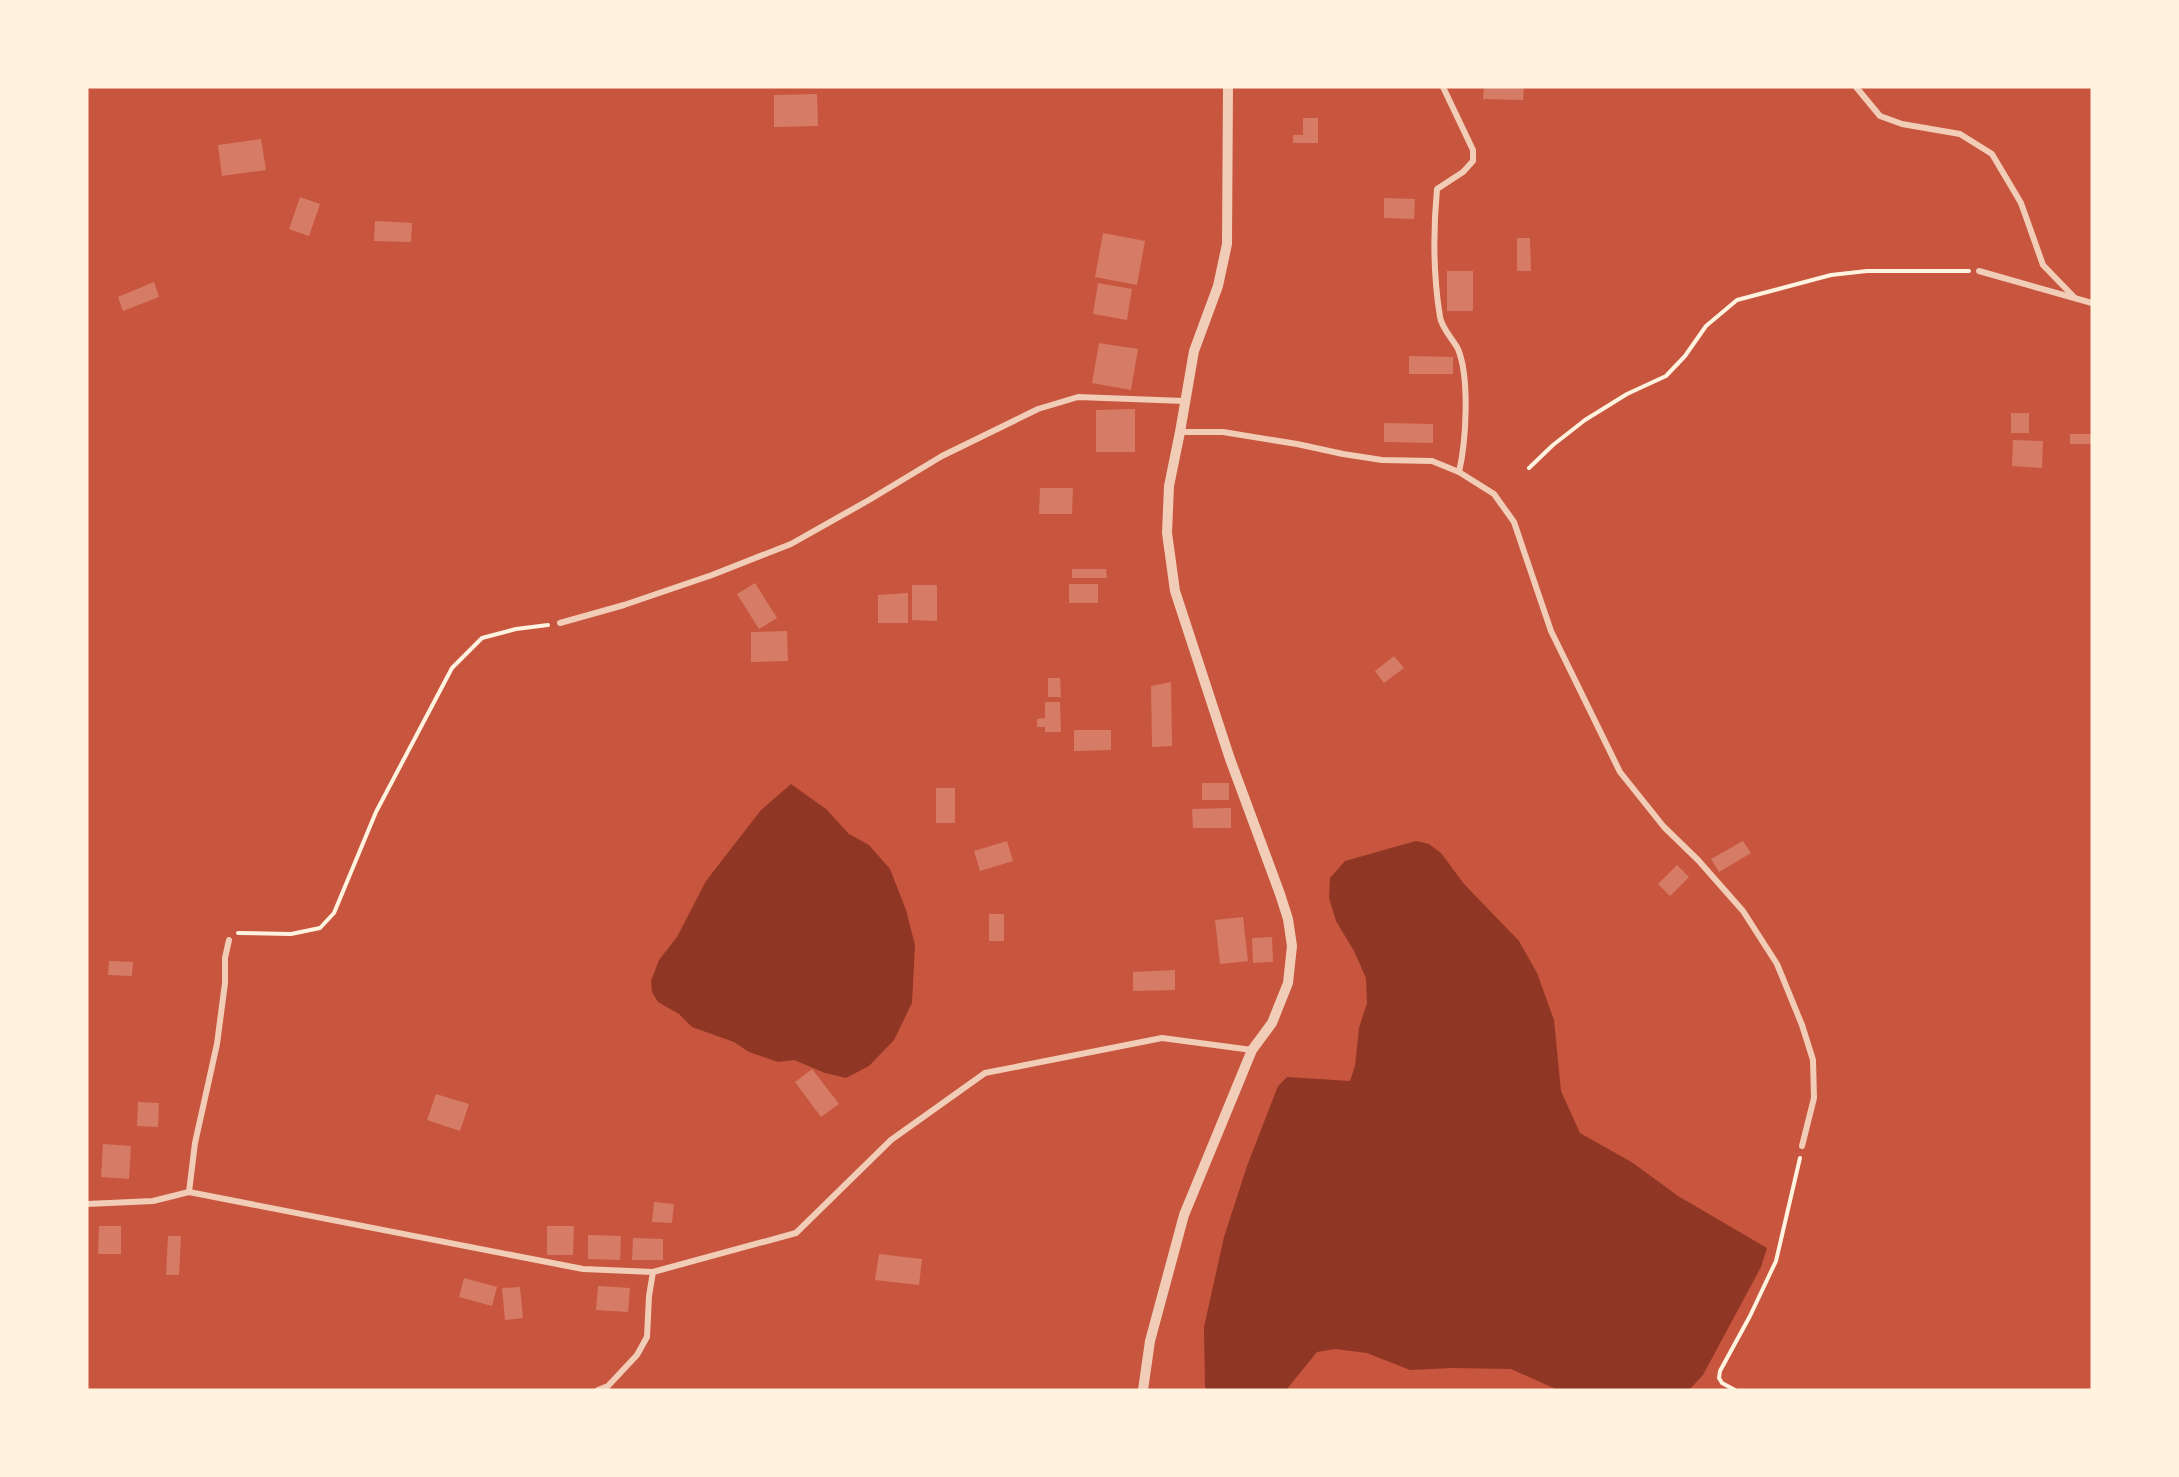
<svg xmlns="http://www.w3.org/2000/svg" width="2179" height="1477" font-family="Manrope,sans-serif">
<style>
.water{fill:#8f3625}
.building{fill:#d67c66}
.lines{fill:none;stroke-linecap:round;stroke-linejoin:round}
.path{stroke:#fff3e0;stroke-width:4}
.minor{stroke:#f1ccb7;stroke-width:6}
.tertiary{stroke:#f1ccb7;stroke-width:10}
</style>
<rect width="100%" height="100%" fill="#c8553d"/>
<g class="water">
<polygon points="791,784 826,809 849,834 869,845 890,869 906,910 915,945 912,1003 894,1040 869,1066 846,1078 825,1073 794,1060 778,1062 749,1052 734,1042 692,1027 679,1014 658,1002 652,992 651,981 659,960 677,937 706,881 761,810"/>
<polygon points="1416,841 1429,844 1441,853 1464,884 1519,941 1537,973 1554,1020 1561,1091 1580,1133 1633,1163 1678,1196 1767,1248 1761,1267 1703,1375 1689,1390 1558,1390 1511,1369 1452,1368 1410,1370 1367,1353 1335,1349 1317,1352 1286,1390 1207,1390 1205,1387 1204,1327 1224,1237 1247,1166 1278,1086 1287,1077 1350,1081 1355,1066 1359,1028 1367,1003 1366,978 1354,951 1336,921 1329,898 1330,878 1345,861"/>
</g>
<g class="building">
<polygon points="1484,87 1524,87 1523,100 1483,99"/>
<polygon points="817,94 818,126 774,127 774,95"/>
<polygon points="1303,118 1318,118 1318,143 1293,143 1293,135 1303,135"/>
<polygon points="261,139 266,170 222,176 218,145"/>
<polygon points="300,197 320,204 309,236 289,229"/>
<polygon points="1384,198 1415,199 1414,219 1384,218"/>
<polygon points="375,221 412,223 411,242 374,241"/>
<polygon points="1103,233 1145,241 1137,285 1095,277"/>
<polygon points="1517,238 1530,238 1531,271 1517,271"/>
<rect x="1447" y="271" width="26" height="40"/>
<polygon points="154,282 159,297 123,311 118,297"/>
<polygon points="1098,283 1132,289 1127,320 1093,314"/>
<polygon points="1099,343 1138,349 1131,390 1092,383"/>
<polygon points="1409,356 1453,357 1453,374 1409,374"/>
<polygon points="1135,409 1135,452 1096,452 1096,410"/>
<rect x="2011" y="413" width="18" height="20"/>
<polygon points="1384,423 1433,424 1433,443 1384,442"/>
<rect x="2070" y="434" width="22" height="10"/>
<polygon points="2013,440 2043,441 2042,468 2012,466"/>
<polygon points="1040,488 1073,488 1072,514 1039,514"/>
<polygon points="1072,569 1106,569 1107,578 1072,578"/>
<polygon points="755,583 777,618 759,629 737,594"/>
<rect x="1069" y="584" width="29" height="19"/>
<polygon points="912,585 937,585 937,621 912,620"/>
<polygon points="908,593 908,623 878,623 878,595"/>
<polygon points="787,631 788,661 751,662 751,632"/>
<polygon points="1394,656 1404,668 1384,683 1375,671"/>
<polygon points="1048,678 1060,678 1061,697 1048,697"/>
<polygon points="1171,682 1172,746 1152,747 1151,686"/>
<polygon points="1045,702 1060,702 1061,732 1045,732 1045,727 1037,727 1037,719 1045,718"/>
<polygon points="1074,730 1111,730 1111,750 1074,751"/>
<rect x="1202" y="783" width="27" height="17"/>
<rect x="936" y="788" width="19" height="35"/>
<polygon points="1231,808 1231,828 1193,828 1192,809"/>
<polygon points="1007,841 1013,861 980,871 974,851"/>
<polygon points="1743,841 1751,853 1719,872 1711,859"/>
<polygon points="1677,865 1689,877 1670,896 1658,884"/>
<rect x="989" y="914" width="15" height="27"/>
<polygon points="1243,917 1248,961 1220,964 1215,920"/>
<polygon points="1272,937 1273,962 1253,963 1252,938"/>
<polygon points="109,961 133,962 132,976 108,975"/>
<polygon points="1175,970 1175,990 1133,991 1133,972"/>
<polygon points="812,1069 839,1104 821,1117 795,1082"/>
<polygon points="436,1094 469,1104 460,1131 427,1120"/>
<polygon points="138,1102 159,1103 158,1127 137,1126"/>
<polygon points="103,1144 131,1146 129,1179 101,1177"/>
<polygon points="654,1202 674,1204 672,1223 652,1222"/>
<polygon points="99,1226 121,1226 121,1254 98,1254"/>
<polygon points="547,1226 574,1226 573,1255 547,1255"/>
<polygon points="588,1235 621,1236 620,1260 588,1259"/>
<polygon points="168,1236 181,1236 179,1275 166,1275"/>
<polygon points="633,1238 663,1239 663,1260 632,1260"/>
<polygon points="879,1254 922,1259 919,1285 875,1280"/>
<polygon points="464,1278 497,1287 492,1306 459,1297"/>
<polygon points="598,1286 630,1288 628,1312 596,1310"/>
<polygon points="520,1287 523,1318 505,1320 502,1288"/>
</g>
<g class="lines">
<g class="path">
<polyline points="1529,468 1553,445 1585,420 1627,394 1666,376 1685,356 1706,326 1737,300 1831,275 1867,271 1969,271"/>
<polyline points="238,933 291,934 320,928 334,913 376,812 452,668 482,638 516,629 548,625"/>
<polyline points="1735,1390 1722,1383 1719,1378 1720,1371 1750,1316 1776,1261 1800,1158"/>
</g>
<g class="minor">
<path d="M 1443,87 L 1473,150 L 1473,161 L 1463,172 L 1437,189 C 1433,232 1433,274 1440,317 C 1442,329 1453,339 1458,349 C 1470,378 1466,442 1459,472"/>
<polyline points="1856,87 1880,116 1902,124 1960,134 1992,154 2021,203 2043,265 2074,297"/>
<polyline points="1979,271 2092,303"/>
<polyline points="1180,432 1223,432 1297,444 1343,454 1382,460 1432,461 1459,472 1494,494 1514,522 1551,631 1620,772 1664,827 1698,860 1743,911 1777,964 1802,1025 1813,1060 1814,1098 1802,1146"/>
<polyline points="560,623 624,605 712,575 791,544 869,500 942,456 1038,409 1078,397 1184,401"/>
<polyline points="189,1192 583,1269 653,1272 796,1233 891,1140 985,1073 1162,1038 1252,1050"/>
<polyline points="87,1204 153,1201 189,1192 195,1143 217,1044 225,983 225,958 229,940"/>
<polyline points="598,1390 608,1386 637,1355 647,1337 649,1296 653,1272"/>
</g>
<polyline class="tertiary" points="1143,1390 1150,1341 1184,1215 1252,1050 1272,1023 1288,983 1292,946 1288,919 1280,894 1230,759 1175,591 1167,533 1169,486 1180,432 1194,351 1218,286 1227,244 1228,87"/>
</g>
<rect width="2179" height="1477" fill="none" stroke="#fff3e0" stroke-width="177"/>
</svg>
